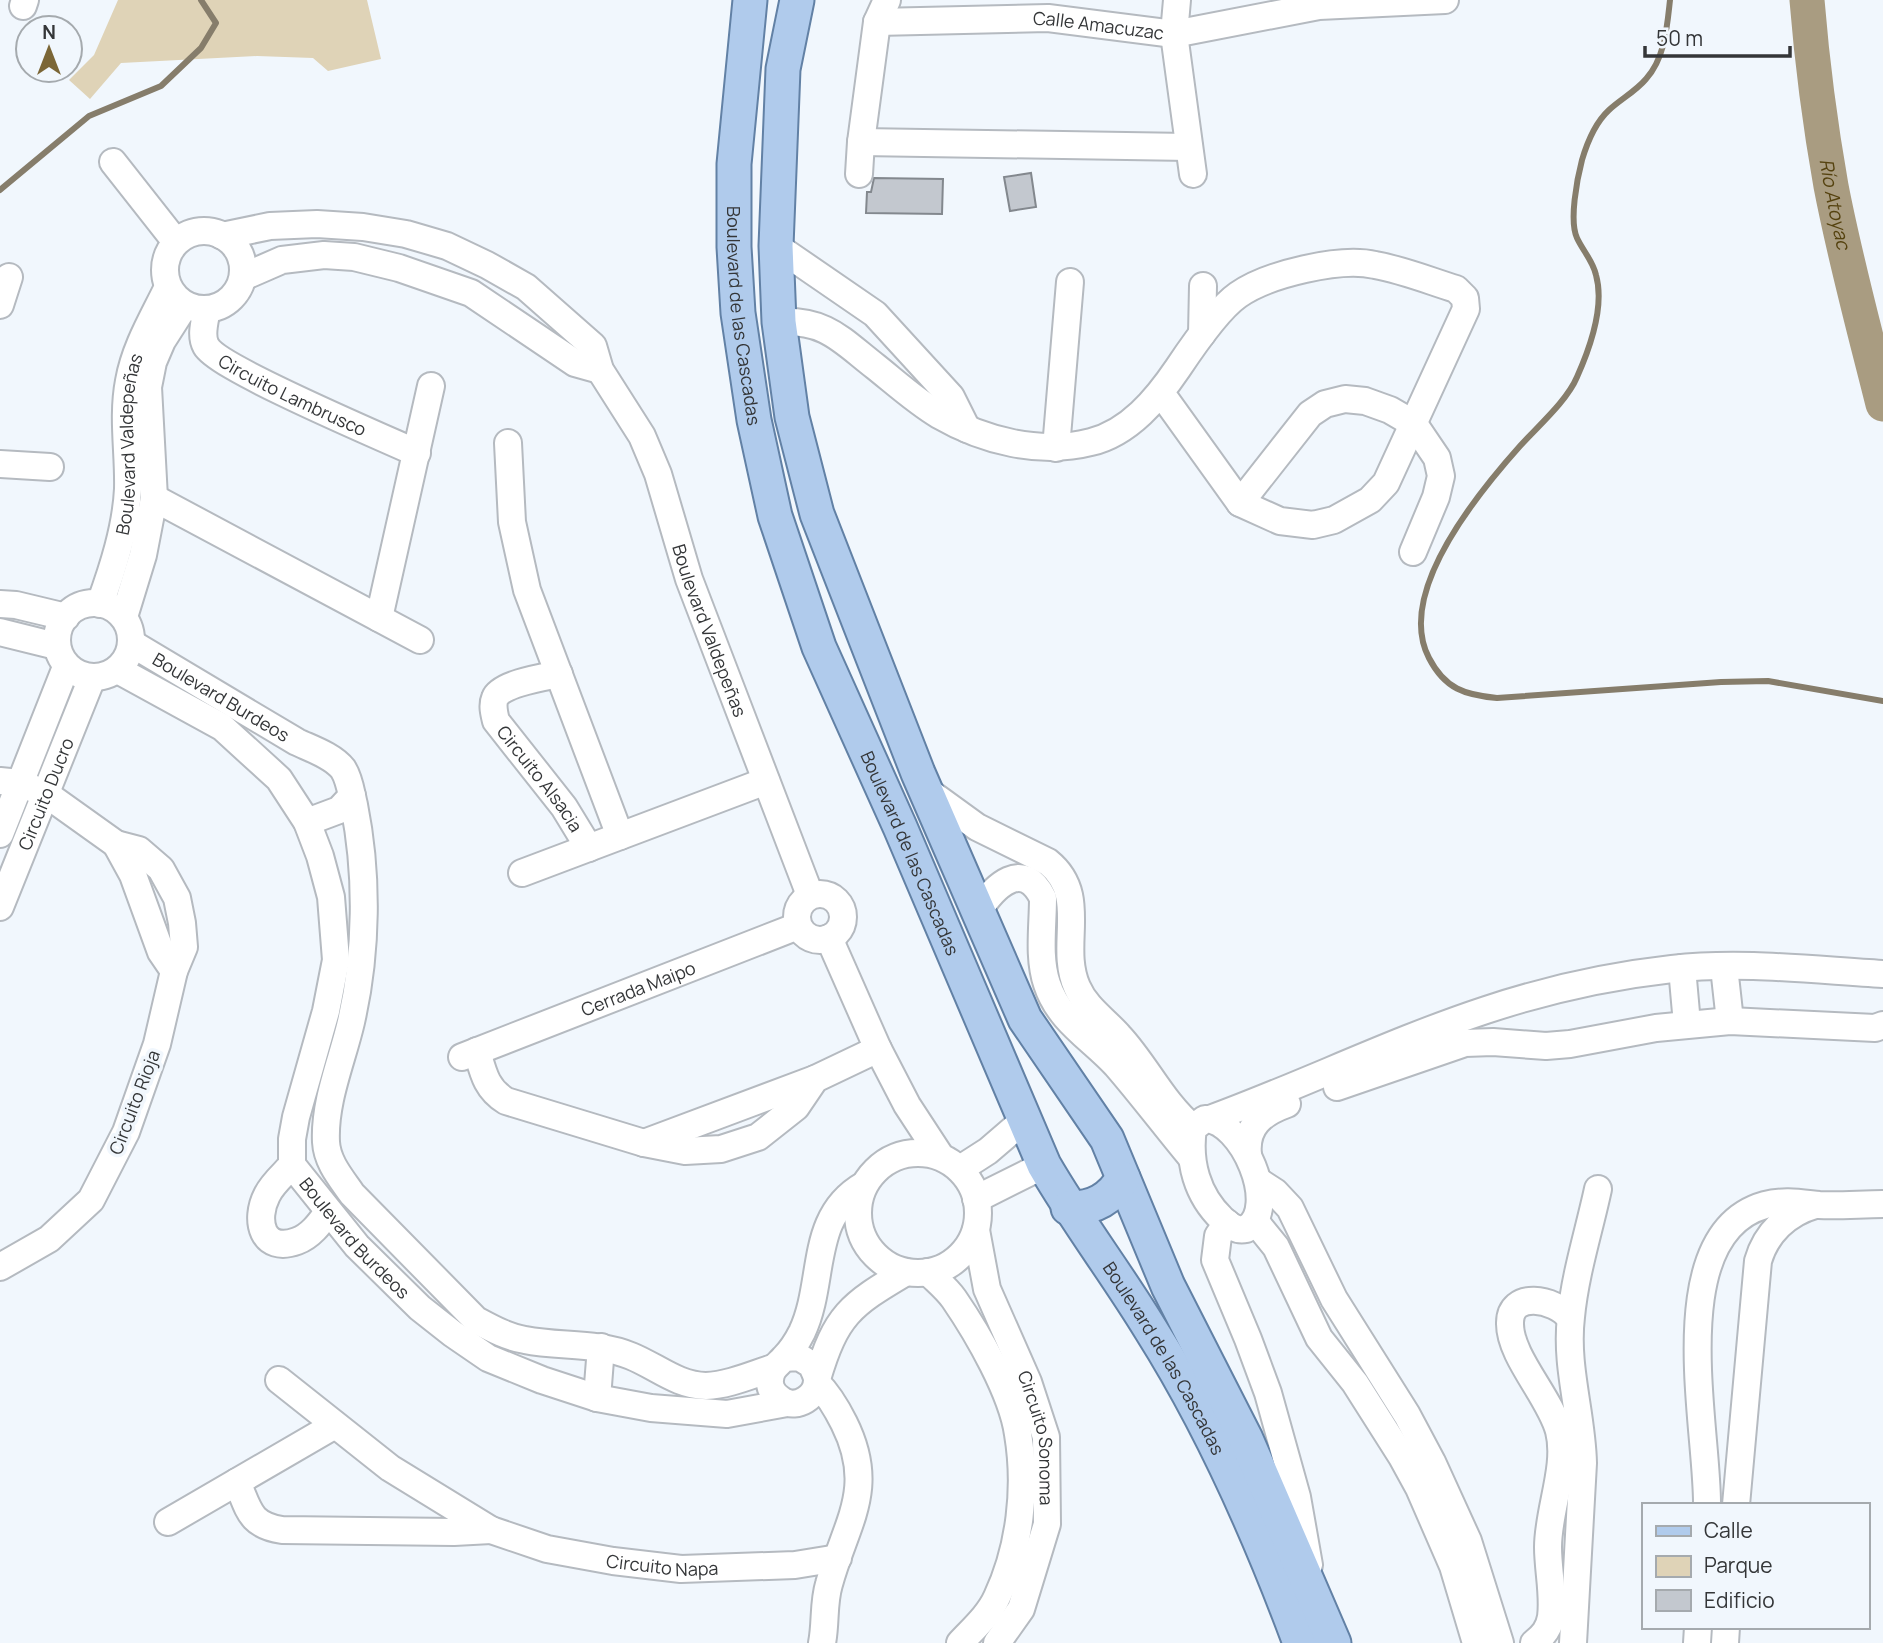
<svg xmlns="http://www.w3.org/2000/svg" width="1883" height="1643" font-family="Manrope,sans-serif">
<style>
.green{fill:#dfd3b7}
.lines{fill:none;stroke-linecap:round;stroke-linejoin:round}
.stream{stroke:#867d6b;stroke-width:6}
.river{stroke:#a99c81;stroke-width:35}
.building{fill:#c3c8cf;stroke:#83888e;stroke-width:2}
.minor-casing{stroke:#b5bac0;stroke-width:30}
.major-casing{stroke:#6281a5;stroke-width:37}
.minor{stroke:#fff;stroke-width:26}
.major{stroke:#b0cbec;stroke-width:33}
.labels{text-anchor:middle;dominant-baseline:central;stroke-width:7;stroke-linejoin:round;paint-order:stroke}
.street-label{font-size:18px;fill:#343638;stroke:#f1f7fd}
.water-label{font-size:19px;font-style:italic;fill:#55420f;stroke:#f1f7fd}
</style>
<rect width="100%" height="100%" fill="#f1f7fd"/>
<polygon class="green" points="118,0 367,0 381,59 328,71 313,58 257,56 121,63 90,99 69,80 94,55"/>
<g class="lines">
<g class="stream">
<path d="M 1670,0 C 1667,27 1665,58 1646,79 C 1636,91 1621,99 1609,110 C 1596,122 1587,143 1582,160 C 1577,179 1569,221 1577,238 C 1583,251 1593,261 1596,275 C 1605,307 1590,348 1577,377 C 1567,401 1537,427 1520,446 C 1478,493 1395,593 1429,658 C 1445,689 1465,695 1497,698 L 1721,682 L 1768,681 L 1883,701"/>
<polyline points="0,190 89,116 161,86 201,48 216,23 201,0"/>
</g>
<path class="river" id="s1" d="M 1807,0 C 1812,62 1820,124 1831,186 C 1845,259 1865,332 1883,404"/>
</g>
<g class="building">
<polygon points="1031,173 1036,207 1010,211 1004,177"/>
<polygon points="874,178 943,179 942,214 866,213 867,192 871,192"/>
</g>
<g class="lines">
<g class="minor-casing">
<g id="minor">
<polyline points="1177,0 1174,34 1193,174"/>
<polyline points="23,6 25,0"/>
<path id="s2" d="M 877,22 L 1048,18 L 1174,34 L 1319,6 L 1445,0"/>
<polyline points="861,142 1189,147"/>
<polyline points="113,162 176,242"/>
<polyline points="859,174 861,142 877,22 887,0"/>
<circle cx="204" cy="270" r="39"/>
<path id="s3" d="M 222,236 L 270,226 L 317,224 L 363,227 L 406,234 L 447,246 L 487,265 L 526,287 L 593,346 L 600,370 L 642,436 L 658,474 L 689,579 L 810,895"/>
<polyline points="776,246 875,314 951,397 967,429"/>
<polyline points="243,277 282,260 324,255 354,257 399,268 471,293 575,363 600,370"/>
<polyline points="0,305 9,277"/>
<path id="s4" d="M 207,309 C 205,321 200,335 206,346 C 218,368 384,438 417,453"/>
<path d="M 779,322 C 827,320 841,340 876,367 C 896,383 917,402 939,415 C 984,441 1040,455 1091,442 C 1129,433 1157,399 1178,368 C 1192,347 1218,309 1238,295 C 1268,274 1340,257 1375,265 C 1403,270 1430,281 1456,289 L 1465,298 L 1466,309 L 1386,483 L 1370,500 L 1334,520 L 1313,525 L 1280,521 L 1240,503 L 1161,393"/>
<polyline points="1202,334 1203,286"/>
<polyline points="508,443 512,522 527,590 620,836"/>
<polyline points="1056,448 1070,282"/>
<polyline points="0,464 50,467"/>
<polyline points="154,498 420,640"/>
<polyline points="1240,503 1310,414 1325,404 1345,399 1365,401 1390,410 1414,424 1437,458 1441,476 1436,497 1413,552"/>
<circle cx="94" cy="640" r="37"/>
<polyline points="0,604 16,605 66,617"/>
<path id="s5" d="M 100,604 C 113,568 126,528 128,489 C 129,453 122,417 129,381 C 135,347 153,318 168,287"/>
<polyline points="124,617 143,555 154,498 148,387 153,362 162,341 185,305"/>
<polyline points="379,618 431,386"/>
<polyline points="0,632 56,646"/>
<path id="s6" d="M 131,643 L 297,742 C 312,749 333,756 343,769 C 350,780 351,793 354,805 C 368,875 367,952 351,1022 C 342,1061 324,1101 326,1142 C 327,1162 341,1178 352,1194 L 476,1320 C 491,1328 507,1337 525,1340 C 560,1347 597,1342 631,1356 C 656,1366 678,1386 706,1386 C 729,1385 751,1375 773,1368"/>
<path id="s7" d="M 118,670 L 222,727 L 279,779 L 307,822 L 320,856 L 331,897 L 336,960 L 326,1011 L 296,1117 L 292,1139 L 292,1165 L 357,1246 L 420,1308 L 453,1334 L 488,1358 L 542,1380 L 597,1398 L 651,1408 L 727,1414 L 787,1403"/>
<path id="s8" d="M 559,674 C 544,677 500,684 495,698 C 492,705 494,713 496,721 L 564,807 L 589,848"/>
<polyline points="0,781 20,783 46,794 116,844 139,850 161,869 177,898 182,923 184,947 174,971 157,1044 126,1132 91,1200 49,1239 0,1267"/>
<path d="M 926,790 L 977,827 L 1048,862 C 1090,896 1058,944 1077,987 C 1086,1008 1105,1020 1119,1036 C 1146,1065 1162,1102 1193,1128"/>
<polyline points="307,822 339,810 352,796"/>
<polyline points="0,834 66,667"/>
<polyline points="116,844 133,875 161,952 174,971"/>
<polyline points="522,873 766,781"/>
<circle cx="820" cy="917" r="23"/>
<path id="s9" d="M 0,907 L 92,678"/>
<path d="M 978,912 C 994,886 1023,858 1043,898 C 1043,926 1038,958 1047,984 C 1059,1021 1091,1038 1116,1065 C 1142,1095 1166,1127 1191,1157"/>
<polyline points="829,938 878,1049 907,1105 941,1157"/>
<polyline points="1724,967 1730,1021"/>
<polyline points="1682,968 1687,1024"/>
<path d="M 477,1051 C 483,1072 486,1089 506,1101 L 644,1143 L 685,1151 L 721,1149 L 758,1137 L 796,1107 L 815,1079 L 878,1049"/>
<path id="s10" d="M 462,1057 L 798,926"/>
<polyline points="1337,1087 1465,1043 1493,1042 1546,1046 1570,1044 1656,1028 1730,1021 1875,1028 1883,1025"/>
<path d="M 1205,1119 C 1242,1119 1281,1208 1246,1229 C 1236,1231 1230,1226 1222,1219 C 1197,1195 1188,1162 1193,1128 Z"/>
<path d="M 1210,1119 C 1303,1085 1392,1041 1486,1010 C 1546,990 1609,976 1672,969 C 1741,961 1813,970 1883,974"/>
<polyline points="644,1143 815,1079"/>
<circle cx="918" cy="1213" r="60"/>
<path d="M 1248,1155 C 1245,1126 1262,1113 1287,1104"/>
<path d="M 292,1165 C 284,1174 272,1184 267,1195 C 254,1220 262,1254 297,1241 C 311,1236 320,1223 328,1212"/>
<polyline points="960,1169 988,1151 1024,1120"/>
<polyline points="1258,1181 1275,1192 1290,1208 1334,1299 1407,1415 1432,1462 1468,1541 1500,1643"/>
<polyline points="976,1199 1044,1165"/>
<polyline points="1255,1221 1276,1247 1319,1338 1355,1383 1402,1457 1419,1488 1453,1566 1476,1643"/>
<polyline points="1227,1223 1218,1236 1215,1260 1248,1339 1268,1393 1297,1497 1309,1565"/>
<path id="s11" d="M 976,1230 L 987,1289 L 1028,1382 L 1046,1437 L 1047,1524 L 1021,1609 L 997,1643"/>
<path d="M 928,1272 C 937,1281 947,1289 954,1299 C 978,1334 1012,1393 1018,1434 C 1027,1488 1020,1548 997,1597 C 989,1615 973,1629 960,1643"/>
<path d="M 784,1358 L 799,1357 L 812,1365 C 813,1369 817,1375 817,1380 C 817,1397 797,1409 783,1401 C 775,1396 769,1389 770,1380 C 771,1368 777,1366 784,1358 C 791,1351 798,1340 802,1332 C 826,1281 808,1217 864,1185"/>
<path d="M 817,1379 C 836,1315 850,1305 906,1272"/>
<path id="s12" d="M 279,1380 L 390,1468 L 491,1530 L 547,1549 L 613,1561 L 681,1569 L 795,1565 L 838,1558"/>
<path d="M 817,1383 C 829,1395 836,1407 844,1423 C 877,1489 846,1522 829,1584 C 823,1604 826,1623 822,1643"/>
<polyline points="597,1398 601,1347"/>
<path d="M 237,1482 C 249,1509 249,1525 282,1530 L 454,1532 L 491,1530"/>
<path d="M 1707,1505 C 1708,1428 1662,1234 1765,1205 C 1784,1200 1800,1203 1819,1205 C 1840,1206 1862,1204 1883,1204"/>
<path d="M 1736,1505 L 1758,1261 C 1766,1233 1787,1213 1815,1205"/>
<polyline points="168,1522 335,1425"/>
<path d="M 1534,1643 C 1543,1636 1549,1629 1551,1617 C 1554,1595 1548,1570 1548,1547 C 1548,1510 1568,1466 1559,1431 C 1550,1397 1510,1357 1510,1324 C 1509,1290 1555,1298 1570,1318"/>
<path d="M 1573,1643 L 1583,1463 C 1582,1414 1565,1366 1571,1317 C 1575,1274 1589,1231 1598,1189"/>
<polyline points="1697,1643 1698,1627"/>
<polyline points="1725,1643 1726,1627"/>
</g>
</g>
<g class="major-casing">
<g id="major">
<path id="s13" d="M 750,0 L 734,164 L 734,247 L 738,313 L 754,420 L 775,516 L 819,647 L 900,827 L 1044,1165 C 1077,1222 1117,1274 1151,1330 C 1213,1428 1260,1535 1300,1643"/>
<polyline points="797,0 783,69 776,246 779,322 792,417 817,514 918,773 1025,1019 1107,1139 1168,1286 1246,1439 1334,1643"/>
<path d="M 1068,1208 C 1093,1209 1111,1199 1123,1178"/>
</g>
</g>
<use href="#minor" class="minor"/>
<use href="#major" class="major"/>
</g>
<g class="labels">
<g class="street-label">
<text stroke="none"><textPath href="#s2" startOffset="222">Calle Amacuzac</textPath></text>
<text stroke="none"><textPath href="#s13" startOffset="317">Boulevard de las Cascadas</textPath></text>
<text stroke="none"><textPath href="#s4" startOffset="138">Circuito Lambrusco</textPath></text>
<text stroke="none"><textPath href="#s5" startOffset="164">Boulevard Valdepeñas</textPath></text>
<text stroke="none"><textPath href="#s3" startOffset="716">Boulevard Valdepeñas</textPath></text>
<text stroke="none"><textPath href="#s6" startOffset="105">Boulevard Burdeos</textPath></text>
<text stroke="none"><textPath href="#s8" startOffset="166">Circuito Alsacia</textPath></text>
<text stroke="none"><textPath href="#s9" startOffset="122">Circuito Ducro</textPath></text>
<text stroke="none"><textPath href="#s13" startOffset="884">Boulevard de las Cascadas</textPath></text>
<text stroke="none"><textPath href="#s10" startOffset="189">Cerrada Maipo</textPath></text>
<text transform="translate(134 1102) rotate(-69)">Circuito Rioja</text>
<text stroke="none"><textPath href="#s7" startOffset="696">Boulevard Burdeos</textPath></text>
<text stroke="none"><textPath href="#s13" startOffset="1451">Boulevard de las Cascadas</textPath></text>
<text stroke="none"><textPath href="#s11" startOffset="219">Circuito Sonoma</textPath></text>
<text stroke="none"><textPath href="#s12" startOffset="436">Circuito Napa</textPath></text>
</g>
<g class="water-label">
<text stroke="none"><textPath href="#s1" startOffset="206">Río Atoyac</textPath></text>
</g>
</g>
<rect x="1642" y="1503" width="228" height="126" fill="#f1f7fd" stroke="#a5aaae" stroke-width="2"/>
<rect x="1656" y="1526" width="35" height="10" fill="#b0cbec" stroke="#a5aaae" stroke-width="2"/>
<text x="1704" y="1538" font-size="21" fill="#343638">Calle</text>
<rect x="1656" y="1556" width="35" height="21" fill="#dfd3b7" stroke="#a5aaae" stroke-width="2"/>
<text x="1704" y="1573" font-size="21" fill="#343638">Parque</text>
<rect x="1656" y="1590" width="35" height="21" fill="#c3c8cf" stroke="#a5aaae" stroke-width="2"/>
<text x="1704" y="1608" font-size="21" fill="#343638">Edificio</text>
<g transform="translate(49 49)"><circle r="33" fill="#f1f7fd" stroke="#a5aaae" stroke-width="2"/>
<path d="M0-5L12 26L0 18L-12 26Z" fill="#7b6636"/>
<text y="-10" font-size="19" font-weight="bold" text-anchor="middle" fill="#343638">N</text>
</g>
<path d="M1645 46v10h145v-10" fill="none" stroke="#343638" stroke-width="3.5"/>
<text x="1656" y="46" font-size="21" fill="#343638" stroke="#f1f7fd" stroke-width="5" paint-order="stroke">50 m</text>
</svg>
